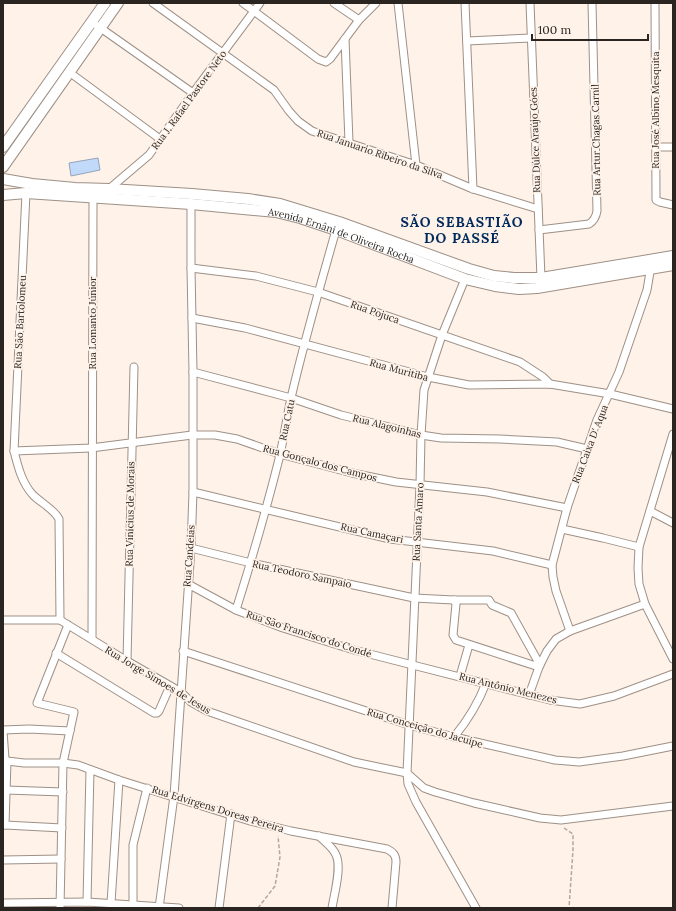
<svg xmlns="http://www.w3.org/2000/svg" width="676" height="911" font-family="Lora,serif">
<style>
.water{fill:#c2dafa;stroke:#94a4b9}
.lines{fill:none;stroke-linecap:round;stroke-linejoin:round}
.street-casing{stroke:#9e9086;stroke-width:9}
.secondary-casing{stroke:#9e9086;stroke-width:12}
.path{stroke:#b2a8a1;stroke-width:1.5;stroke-dasharray:4 2;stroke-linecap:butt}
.street{stroke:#fff;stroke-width:7}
.secondary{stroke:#fff;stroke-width:10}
.labels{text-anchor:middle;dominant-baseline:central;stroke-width:3.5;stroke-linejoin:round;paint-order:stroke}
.street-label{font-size:10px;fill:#2a2521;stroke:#fef2e9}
.district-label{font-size:14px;font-weight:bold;letter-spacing:1px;fill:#002a5b;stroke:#fef2e9}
</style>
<rect width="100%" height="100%" fill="#fef2e9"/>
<polygon class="water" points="98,158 100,170 71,176 69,163"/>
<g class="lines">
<g class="street-casing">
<g id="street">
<polyline points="153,3 274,90 289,111 298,121 312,131 416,165 473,189 538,209"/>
<polyline points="243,3 318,59 326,62 330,59 359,20 376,3"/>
<polyline points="334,3 359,20"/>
<polyline points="398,3 416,165"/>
<polyline points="465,3 473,189"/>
<polyline points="530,3 541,278"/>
<polyline points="655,3 656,197 656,200 660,202 673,205"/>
<polyline points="92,22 193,93"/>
<polyline points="345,39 349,142"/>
<polyline points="467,41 531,38"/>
<polyline points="69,72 160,139"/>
<polyline points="656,147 673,147"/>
<polyline points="109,189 149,155 193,93 260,3"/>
<path d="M 26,193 L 14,451 C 18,467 22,483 33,495 C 41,503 54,509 59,519 L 60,620"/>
<path d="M 539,230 L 589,224 C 594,221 596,217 597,211 L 592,3"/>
<polyline points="191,268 256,276 318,292 520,362 543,377 550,384"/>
<polyline points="465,279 442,335 424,390 421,435 420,485 407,773 408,784 416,802 476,908"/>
<polyline points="192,318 245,328 428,377 469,385 550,384 610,394 673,409"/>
<polyline points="193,372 291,398 341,415 421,435 441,438 500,439 557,442 587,449"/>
<polyline points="673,434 639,547 638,568 639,584 645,604 673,659"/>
<polyline points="14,451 91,448 192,435 215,435 237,439 280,454 352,473 396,482 487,492 567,508"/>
<polyline points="193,492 390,539 493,551 552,565"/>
<polyline points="650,511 673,523"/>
<polyline points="562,529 603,538 639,547"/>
<polyline points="191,548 251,563 414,598 454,600 489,600 492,605 511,613 540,665"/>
<polyline points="188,584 236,610 283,628 354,650 550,700 580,704 614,696 673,674"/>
<polyline points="454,600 456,604 453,635 456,640 539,667"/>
<path d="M 236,610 C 252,559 267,507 280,455 C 284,436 287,417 291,398 C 304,342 320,286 336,230"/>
<polyline points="3,620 60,620 127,661 181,692 191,702 207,711 354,762 407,773"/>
<polyline points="570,631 556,591 553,577 552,565 567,508 597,420 619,372 647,290 651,266"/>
<polyline points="92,639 93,197"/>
<polyline points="183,651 409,725 454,737 555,760 579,762 623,756 673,746"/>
<polyline points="56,653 154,713 157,713 159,711 170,686"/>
<polyline points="127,661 134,367"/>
<polyline points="460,676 469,645"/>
<polyline points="529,695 539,667 547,651 556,639 570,631 645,604"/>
<polyline points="3,730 29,729 70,731"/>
<polyline points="3,731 5,759 7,761 5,825 3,825"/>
<path d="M 454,737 C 468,720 478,704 486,683"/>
<path d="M 7,761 L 24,763 L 63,763 L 78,765 L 119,780 L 250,821 L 291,831 L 387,849 C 393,852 396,855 396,862 L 392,908"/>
<polyline points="407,773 424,788 435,792 474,803 540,818 561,820 673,806"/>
<polyline points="6,790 63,792"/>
<polyline points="5,825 62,828"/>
<path d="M 319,836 C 325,842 333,847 336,855 C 342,867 334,895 332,908"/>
<polyline points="3,860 61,859"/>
<polyline points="87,902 90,770"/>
<polyline points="3,903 87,902 179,908"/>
<polyline points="111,903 119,780"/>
<polyline points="133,905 133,845 147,788"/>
<polyline points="60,908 63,763 74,712 37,703 68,625"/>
<polyline points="159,908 174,796 191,548 193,492 193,372 191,268 191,204"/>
<polyline points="219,908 231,814"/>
</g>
</g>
<g class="secondary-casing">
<g id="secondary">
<polyline points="3,147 105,3"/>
<polyline points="3,167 118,3"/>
<polyline points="3,179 32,184 75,188 109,189 192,194 248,199 280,204 339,222 469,269 494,276 514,278 541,278 673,256"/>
<path id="s1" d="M 3,195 L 26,193 L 191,204 L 276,212 L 300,218 L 336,230 L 465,279 L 495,286 L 519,289 L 537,288 L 673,265"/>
</g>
</g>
<g class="path">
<polyline points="564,828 573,834 573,850 569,908"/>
<polyline points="258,908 275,886 280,857 278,836"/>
</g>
<use href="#street" class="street"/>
<use href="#secondary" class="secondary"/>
</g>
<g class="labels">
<g class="street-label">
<text transform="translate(189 100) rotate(-54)">Rua J. Rafael Pastore Neto</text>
<text transform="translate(655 110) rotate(-90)">Rua José Albino Mesquita</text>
<text transform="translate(535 140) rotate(-92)">Rua Dúlce Araújo Góes</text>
<text transform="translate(596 140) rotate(-91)">Rua Artur Chagas Carnil</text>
<text transform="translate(380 154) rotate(19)">Rua Januario Ribeiro da Silva</text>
<text stroke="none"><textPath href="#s1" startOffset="343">Avenida Ernâni de Oliveira Rocha</textPath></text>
<text transform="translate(375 312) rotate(19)">Rua Pojuca</text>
<text transform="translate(20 322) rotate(-87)">Rua São Bartolomeu</text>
<text transform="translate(92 323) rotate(-90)">Rua Lomanto Júnior</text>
<text transform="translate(399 370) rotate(15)">Rua Muritiba</text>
<text transform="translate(287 420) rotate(-78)">Rua Catu</text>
<text transform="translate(387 426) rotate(14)">Rua Alagoinhas</text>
<text transform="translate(590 444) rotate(-69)">Rua Caixa D' Aqua</text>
<text transform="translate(320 463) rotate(15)">Rua Gonçalo dos Campos</text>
<text transform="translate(130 514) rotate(-89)">Rua Vinícius de Morais</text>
<text transform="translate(418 522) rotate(-87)">Rua Santa Amaro</text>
<text transform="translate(372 533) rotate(12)">Rua Camaçari</text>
<text transform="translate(189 556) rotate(-86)">Rua Candeias</text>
<text transform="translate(302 574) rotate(12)">Rua Teodoro Sampaio</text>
<text transform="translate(309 634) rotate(18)">Rua São Francisco do Condé</text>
<text transform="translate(158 680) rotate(31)">Rua Jorge Simoes de Jesus</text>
<text transform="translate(508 688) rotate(14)">Rua Antônio Menezes</text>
<text transform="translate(425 728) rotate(16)">Rua Conceição do Jacuípe</text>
<text transform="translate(218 809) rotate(17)">Rua Edvirgens Doreas Pereira</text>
</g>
<g class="district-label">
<text x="462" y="222">SÃO SEBASTIÃO<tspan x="462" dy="16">DO PASSÉ</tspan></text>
</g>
</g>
<rect width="676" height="911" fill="none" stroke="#2a2521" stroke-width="8"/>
<path d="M532 34v6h116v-6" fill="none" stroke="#2a2521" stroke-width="2"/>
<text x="538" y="34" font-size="12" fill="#2a2521" stroke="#fef2e9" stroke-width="3" paint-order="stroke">100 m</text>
</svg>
